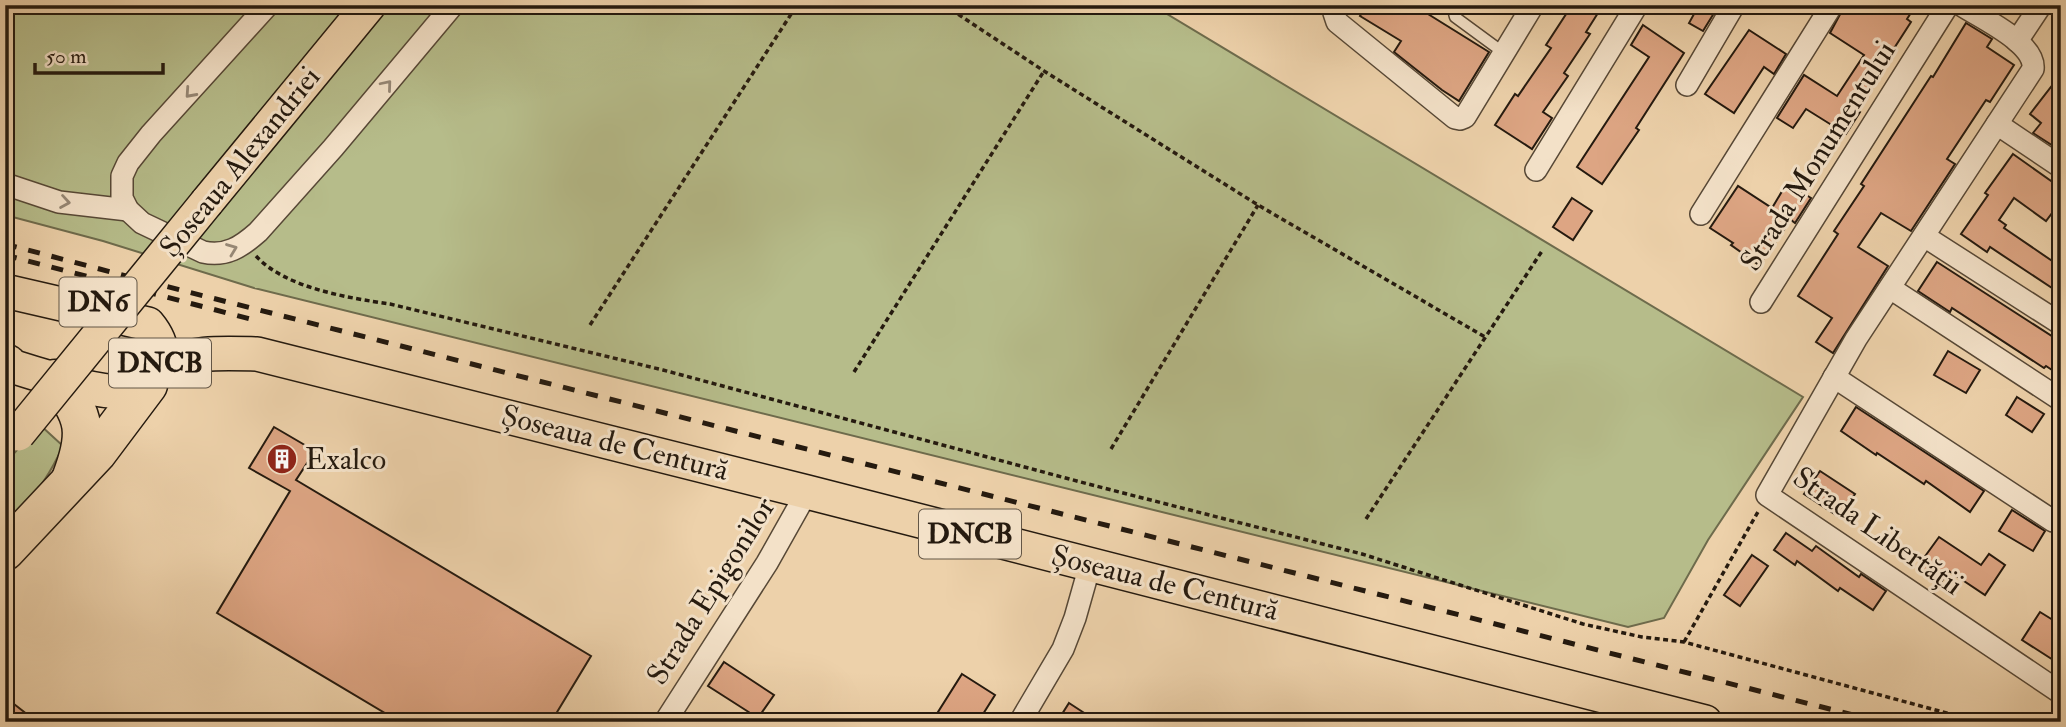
<svg xmlns="http://www.w3.org/2000/svg" width="2066" height="727" font-family="'IM FELL Double Pica',serif">
<style>
.green{fill:#b6bc8a;stroke:#6e6b4c;stroke-width:2}
.building{fill:#dda583;stroke:#251a0f;stroke-width:2}
.lines{fill:none;stroke-linecap:round;stroke-linejoin:round}
.lane-casing{stroke:#574836;stroke-width:13}
.street-casing{stroke:#574836;stroke-width:24}
.primary-casing{stroke:#251a0f;stroke-width:36}
.highway-casing{stroke:#251a0f;stroke-width:41}
.path{stroke:#251a0f;stroke-width:3.5;stroke-dasharray:5 3.5;stroke-linecap:butt}
.lane{stroke:#f3e1c8;stroke-width:10}
.street{stroke:#f3e1c8;stroke-width:21}
.primary{stroke:#edd1aa;stroke-width:33}
.highway{stroke:#edd1aa;stroke-width:38}
.rail{stroke:#251a0f;stroke-width:5;stroke-dasharray:12 12;stroke-linecap:butt}
.primary-bridge-casing{stroke:#251a0f;stroke-width:36;stroke-linecap:butt}
.primary-bridge{stroke:#edd1aa;stroke-width:33}
.oneway{stroke:#968775}
.labels{text-anchor:middle;dominant-baseline:central;stroke-width:6;stroke-linejoin:round;paint-order:stroke}
.shield{fill:#f3e1c8;stroke:#635646;stroke-width:2}
.shield-label{font-size:28px;font-weight:bold;fill:#251a0f}
.street-label{font-size:30px;fill:#251a0f;stroke:#f3e1c8}
.poi-label{font-size:30px;fill:#251a0f;stroke:#f3e1c8;text-anchor:start}
</style>
<rect width="100%" height="100%" fill="#edd1aa"/>
<filter id="stains"><feTurbulence type="fractalNoise" baseFrequency=".00286" numOctaves="4"/><feColorMatrix values="0 0 0 0 .2 0 0 0 0 .09 0 0 0 0 .02 0 0 0 .5 -.17"/></filter>
<radialGradient id="worn" r=".72"><stop offset=".6" stop-color="#630" stop-opacity="0"/><stop offset="1" stop-color="#630" stop-opacity=".3"/></radialGradient>
<g class="green">
<polygon points="5,5 1152,5 1803,397 1708,540 1664,618 1628,627 254,288 103,241 5,215"/>
<path d="M 39,424 L 63,446 C 53,468 40,490 22,508 C 17,513 11,517 5,522 L 5,464 Z"/>
</g>
<g class="building">
<polygon points="1367,5 1434,5 1428,14 1489,52 1459,101 1442,90 1394,52 1401,41 1360,16"/>
<polygon points="1572,5 1603,5 1586,32 1590,34 1564,73 1568,76 1543,112 1552,118 1532,149 1495,125 1515,94 1518,96 1551,48 1546,45"/>
<polygon points="1699,5 1719,5 1703,31 1689,23"/>
<polygon points="1845,5 1916,5 1907,19 1911,22 1855,109 1860,112 1846,134 1806,109 1793,128 1777,118 1804,75 1837,96 1864,55 1830,33"/>
<polygon points="1966,23 1992,39 1987,47 2014,65 1990,102 1986,100 1947,159 1955,164 1911,231 1881,213 1858,247 1888,266 1833,353 1816,342 1832,318 1798,296 1838,234 1834,231 1864,186 1861,184 1931,76 1933,77"/>
<polygon points="1643,25 1684,53 1636,128 1639,130 1602,184 1577,167 1649,57 1631,45"/>
<polygon points="1749,30 1786,54 1774,74 1764,67 1734,113 1705,94"/>
<polygon points="2061,74 2061,151 2033,133 2041,123 2030,114"/>
<polygon points="2013,154 2061,188 2061,201 2046,221 2014,198 1999,220 2006,225 2004,228 2061,267 2061,294 1990,247 1987,252 1961,234 1988,195 1985,193"/>
<polygon points="1787,183 1811,198 1795,223 1791,220 1759,265 1731,245 1733,243 1710,228 1738,186 1772,208"/>
<polygon points="1572,198 1592,211 1573,240 1553,227"/>
<polygon points="1937,262 2061,342 2061,376 2046,366 2044,368 1952,308 1950,312 1918,291"/>
<polygon points="1948,351 1980,370 1966,393 1934,375"/>
<polygon points="2017,397 2044,414 2032,432 2006,415"/>
<polygon points="1856,407 1984,491 1970,512 1926,481 1924,484 1877,453 1876,455 1841,431"/>
<polygon points="274,427 315,451 296,480 591,656 551,722 400,722 217,613 290,491 249,468"/>
<polygon points="1820,471 1855,494 1839,517 1804,494"/>
<polygon points="2012,510 2045,531 2033,551 1999,531"/>
<polygon points="1786,533 1812,551 1816,546 1859,577 1861,574 1886,591 1873,610 1840,588 1838,591 1797,561 1795,565 1774,550"/>
<polygon points="1939,537 1981,565 1989,554 2005,565 1985,595 1949,571 1941,582 1918,566"/>
<polygon points="1752,555 1768,566 1740,606 1724,595"/>
<polygon points="2040,612 2061,625 2061,665 2022,640"/>
<polygon points="724,662 774,695 758,718 708,686"/>
<polygon points="962,674 995,695 978,722 954,722 938,712"/>
<polygon points="5,697 37,722 5,722"/>
<polygon points="1069,703 1098,722 1057,722"/>
</g>
<g class="lines">
<g class="lane-casing">
<polyline id="lane" points="1452,5 1455,17 1504,53"/>
</g>
<g class="street-casing">
<g id="street">
<path d="M 268,5 L 151,134 L 128,163 L 122,176 L 122,198 L 128,210 L 142,223 L 203,252 C 226,257 241,247 258,232 L 333,148 L 453,5"/>
<polyline points="1340,5 1334,13 1337,22 1455,118 1460,119 1465,117 1533,5"/>
<path d="M 1961,5 C 1981,18 2036,43 2033,69 L 1856,339 L 1767,495 L 2061,693"/>
<polyline points="2017,41 2041,5"/>
<polyline points="1687,85 1734,5"/>
<polyline points="1997,124 2061,167"/>
<polyline points="1536,170 1637,5"/>
<polyline points="5,184 59,202 128,210"/>
<polyline points="1701,214 1832,5"/>
<polyline points="1924,236 2061,324"/>
<polyline points="1890,288 2061,400"/>
<polyline points="1761,302 1948,5"/>
<polyline points="1834,377 2053,521"/>
<polyline points="665,722 767,563 807,492"/>
<polyline points="1020,722 1063,649 1075,618 1090,565"/>
</g>
</g>
<g class="primary-casing">
<g id="primary">
<polyline points="207,202 369,5"/>
<path d="M 5,291 L 148,324 C 158,336 164,348 160,363 C 157,375 148,386 136,390 C 109,399 34,373 5,364"/>
<path d="M 159,367 C 191,351 222,353 257,354 L 807,492 L 1705,722"/>
</g>
</g>
<g class="highway-casing">
<g id="highway">
<polyline points="5,364 7,364"/>
<path d="M 55,379 C 87,416 88,435 71,479"/>
<polyline points="5,551 97,453 148,385"/>
</g>
</g>
<g class="path">
<polyline points="944,5 1044,71 1258,205 1485,337"/>
<path d="M 256,256 C 285,288 349,298 390,304 L 663,370 L 1088,484 L 1362,554 L 1583,624 L 1642,637 L 1684,642 L 1980,722"/>
<polyline points="590,325 797,5"/>
<polyline points="854,372 1044,71"/>
<polyline points="1111,449 1258,205"/>
<polyline points="1366,519 1542,251"/>
<polyline points="1684,642 1759,510"/>
</g>
<use href="#lane" class="lane"/>
<use href="#street" class="street"/>
<use href="#primary" class="primary"/>
<use href="#highway" class="highway"/>
<g class="rail">
<polyline points="5,244 149,282 1881,722"/>
<polyline points="5,255 258,321"/>
</g>
<g class="primary-bridge-casing">
<polyline id="primary-bridge" points="18,434 207,202"/>
</g>
<use href="#primary-bridge" class="primary-bridge"/>
</g>
<defs><path id="oneway-chevron" d="M-2-3.5L2.5 0L-2 3.5" fill="none" stroke-width="1.6" stroke-linecap="round" stroke-linejoin="round" transform="scale(1.75)"/></defs>
<g class="oneway">
<use href="#oneway-chevron" transform="translate(387 85) rotate(-50)"/>
<use href="#oneway-chevron" transform="translate(190 93) rotate(132)"/>
<use href="#oneway-chevron" transform="translate(65 202) rotate(9)"/>
<use href="#oneway-chevron" transform="translate(232 249) rotate(-21)"/>
</g>
<defs>
<g id="building-disc" transform="scale(1.575)"><circle r="9.5" fill="#8f2418" stroke="#f3e1c8"/><path d="M-4-6H4V6H1V3H-1V6H-4ZM-2.5-4.3h1.7v1.8h-1.7ZM.8-4.3h1.7v1.8H.8ZM-2.5-1h1.7V.8h-1.7ZM.8-1h1.7V.8H.8Z" fill="#fff"/></g>
</defs>
<g fill-rule="evenodd">
<use href="#building-disc" x="282" y="459"/>
</g>
<g class="labels">
<g class="shield">
<rect x="59.5" y="277.5" width="77" height="49" rx="5"/>
<rect x="109" y="338.5" width="102" height="49" rx="5"/>
<rect x="919" y="509.5" width="102" height="49" rx="5"/>
</g>
<g class="shield-label">
<text x="98" y="302">DN6</text>
<text x="160" y="363">DNCB</text>
<text x="970" y="534">DNCB</text>
</g>
<g class="street-label">
<text transform="translate(1818 156) rotate(-58)">Strada Monumentului</text>
<text transform="translate(240 162) rotate(-51)">Șoseaua Alexandriei</text>
<text transform="translate(615 443) rotate(14)">Șoseaua de Centură</text>
<text transform="translate(1878 531) rotate(35)">Strada Libertății</text>
<text transform="translate(1165 583) rotate(14)">Șoseaua de Centură</text>
<text transform="translate(711 591) rotate(-58)">Strada Epigonilor</text>
</g>
<g class="poi-label">
<text x="305" y="459">Exalco</text>
</g>
</g>
<rect width="2066" height="727" fill="none" stroke="#edd1aa" stroke-width="28"/>
<rect x="7" y="7" width="2052" height="713" fill="none" stroke="#251a0f" stroke-width="3.5"/>
<rect x="14" y="14" width="2038" height="699" fill="none" stroke="#251a0f" stroke-width="2"/>
<path d="M35 63v10h128v-10" fill="none" stroke="#251a0f" stroke-width="3.5"/>
<text x="46" y="63" font-size="21" fill="#251a0f" stroke="#f3e1c8" stroke-width="5" paint-order="stroke">50 m</text>
<rect width="100%" height="100%" filter="url(#stains)"/>
<rect width="100%" height="100%" fill="url(#worn)"/>
</svg>
